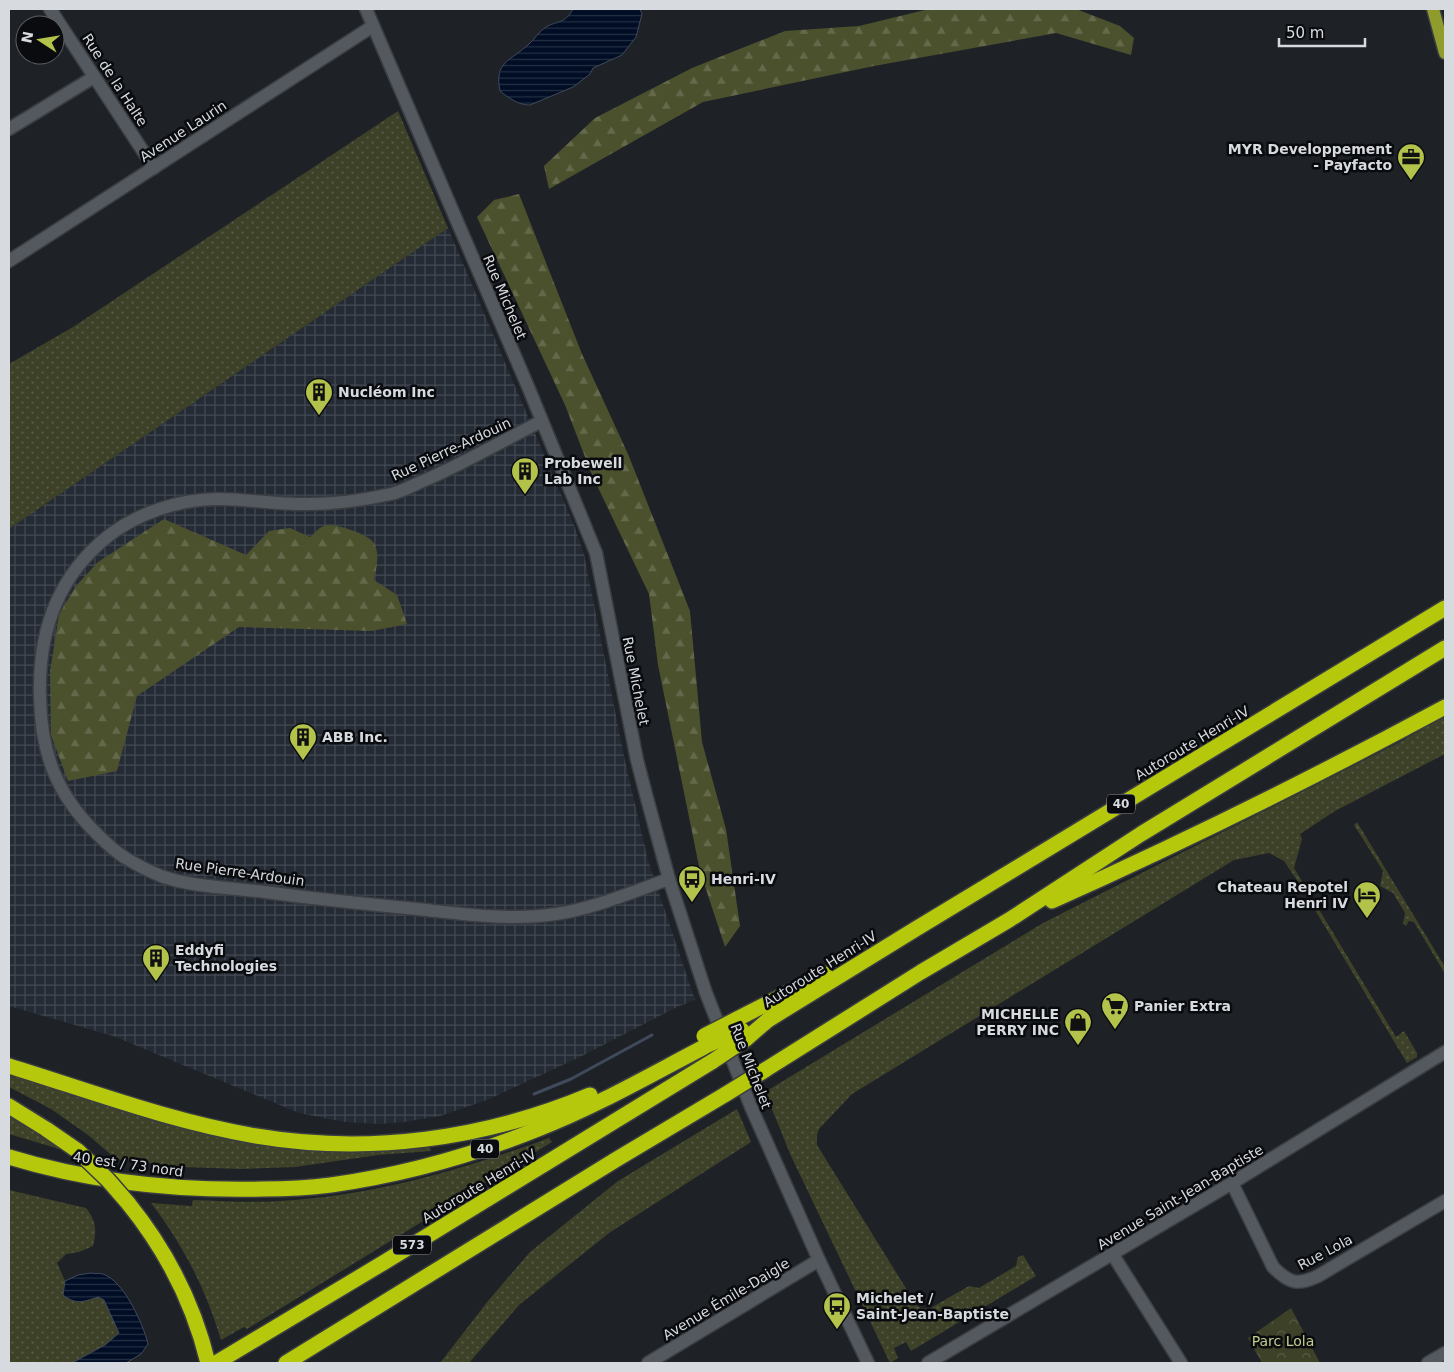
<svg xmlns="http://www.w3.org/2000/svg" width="1454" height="1372" font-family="'DejaVu Sans',sans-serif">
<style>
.industrial{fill:url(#industrial-grid)}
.grass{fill:url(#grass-dots)}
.forest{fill:url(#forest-firs)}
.park{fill:url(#park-crowns)}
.water{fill:url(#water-rules);stroke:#404a5c}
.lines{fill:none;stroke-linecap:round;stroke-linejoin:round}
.stream{stroke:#404a5c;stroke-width:3}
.minor-casing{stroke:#3a3d41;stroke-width:15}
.major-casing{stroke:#3a3d41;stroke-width:15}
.highway-casing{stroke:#3a3d41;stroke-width:18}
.minor{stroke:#54595f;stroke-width:12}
.major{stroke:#8f9c2d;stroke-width:12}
.highway{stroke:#b6c80b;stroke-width:15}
.highway-bridge-casing{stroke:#3a3d41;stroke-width:18;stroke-linecap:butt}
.highway-bridge{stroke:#b6c80b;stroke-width:15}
.labels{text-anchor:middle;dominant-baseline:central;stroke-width:5;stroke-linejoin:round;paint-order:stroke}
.shield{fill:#090b0e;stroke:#999ca0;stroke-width:1}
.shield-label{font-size:12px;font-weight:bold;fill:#d7dade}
.street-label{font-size:14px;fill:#d7dade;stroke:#090b0e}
.poi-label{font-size:14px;font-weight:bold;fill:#d7dade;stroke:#090b0e;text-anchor:start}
.park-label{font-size:14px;fill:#c2cd8e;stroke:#090b0e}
</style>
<defs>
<pattern id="industrial-grid" width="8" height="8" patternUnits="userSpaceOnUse" patternTransform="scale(1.25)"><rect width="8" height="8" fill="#242b35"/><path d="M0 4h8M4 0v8" fill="none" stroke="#434952"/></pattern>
<pattern id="grass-dots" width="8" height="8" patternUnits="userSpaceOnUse" patternTransform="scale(1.25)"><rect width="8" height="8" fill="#3d4128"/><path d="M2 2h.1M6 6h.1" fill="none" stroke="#585c47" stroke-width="1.8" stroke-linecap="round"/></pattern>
<pattern id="forest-firs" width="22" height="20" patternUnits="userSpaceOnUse" patternTransform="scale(1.25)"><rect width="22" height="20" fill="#4b502d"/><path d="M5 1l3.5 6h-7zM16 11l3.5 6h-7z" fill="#64694b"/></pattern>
<pattern id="park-crowns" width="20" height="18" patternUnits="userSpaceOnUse" patternTransform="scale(1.25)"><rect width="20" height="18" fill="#3d4128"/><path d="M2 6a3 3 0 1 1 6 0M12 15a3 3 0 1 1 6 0" fill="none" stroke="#585c47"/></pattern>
<pattern id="water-rules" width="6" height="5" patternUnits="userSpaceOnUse" patternTransform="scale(1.25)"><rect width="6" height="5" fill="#000d24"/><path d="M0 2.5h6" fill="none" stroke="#243043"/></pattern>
</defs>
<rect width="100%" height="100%" fill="#1e2227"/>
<polygon class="industrial" points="448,228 574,525 584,554 625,761 648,860 695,1000 677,1007 580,1057 487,1100 440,1116 404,1122 379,1124 344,1122 299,1113 113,1036 9,1006 9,529"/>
<g class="grass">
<polygon points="398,111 448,228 9,529 9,364 73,327"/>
<polygon points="1445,716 1445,754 1335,811 1300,834 1302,839 1294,868 1396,1037 1404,1031 1417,1053 1417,1057 1407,1063 1297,880 1284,861 1269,853 1234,860 852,1094 819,1129 817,1135 817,1145 917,1306 921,1308 929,1309 969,1286 979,1288 1016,1266 1018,1257 1023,1255 1036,1276 911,1351 906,1342 894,1348 898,1358 890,1363 791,1156 765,1092 1043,923 1400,742"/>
<polygon points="1357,822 1445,967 1445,974 1414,922 1409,921 1406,926 1403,924 1405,913 1393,893 1380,886 1383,871 1354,825"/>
<path d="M 9,1072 C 51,1085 93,1098 135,1112 C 179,1125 222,1139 267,1146 C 321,1153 376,1151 430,1148 L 431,1151 L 378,1155 L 295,1167 L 242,1169 L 183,1167 L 116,1159 L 88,1135 L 51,1109 L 9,1087 Z"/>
<polygon points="737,1109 751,1142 609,1233 519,1305 469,1363 440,1363 488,1301 530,1252 618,1181"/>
<polygon points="9,1115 60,1146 59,1149 9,1134"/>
<path d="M 549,1138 L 552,1142 L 247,1329 L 244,1327 L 221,1340 C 206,1289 183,1245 151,1203 L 192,1206 L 193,1200 C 222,1201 251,1203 280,1201 C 373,1196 462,1170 549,1138 Z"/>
<path d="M 9,1190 L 86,1208 C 96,1221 97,1230 93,1246 L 79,1252 L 66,1254 L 57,1263 L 65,1281 L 63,1295 L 85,1301 L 98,1297 L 104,1300 L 119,1333 L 105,1345 L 72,1363 L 9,1363 Z"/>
</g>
<g class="forest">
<polygon points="929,9 1076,9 1120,26 1134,38 1131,55 1056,33 874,66 703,102 549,189 544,166 595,118 692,68 785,31 859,26"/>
<polygon points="519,194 582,354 628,454 690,611 702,742 726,829 740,926 725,947 700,871 658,665 649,594 592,475 565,405 477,217 494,200"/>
<path d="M 164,519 L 246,555 L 269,531 L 290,528 L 310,537 C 315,533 319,527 326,525 C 334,523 368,534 373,542 C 381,553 376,569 374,580 L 397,595 L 407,624 L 372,631 L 239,627 L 137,696 L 117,771 L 68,781 L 51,735 L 50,672 L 59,614 L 76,586 L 98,562 Z"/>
</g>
<polygon class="park" points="1291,1308 1320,1363 1262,1363 1248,1338"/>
<g class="water">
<path d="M 573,9 L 640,9 L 642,14 L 636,37 L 622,55 L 593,68 L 590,74 L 573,87 L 530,105 C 518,105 509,98 500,91 C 494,61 511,61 529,44 C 535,39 539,31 546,27 C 559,20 565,24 573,9 Z"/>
<path d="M 91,1273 C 95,1274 100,1273 103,1274 C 124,1281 143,1324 148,1344 L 141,1354 L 126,1363 L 72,1363 L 105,1345 L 119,1333 L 104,1300 L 98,1297 C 83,1302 76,1305 63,1295 L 65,1281 L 78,1275 Z"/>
</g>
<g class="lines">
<polyline class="stream" points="534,1094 571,1079 652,1035"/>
<g class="minor-casing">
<g id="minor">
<polyline points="50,9 154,168"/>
<polyline points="366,9 529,389 596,553 637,760 648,802 669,879 706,993 751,1107 819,1260 868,1363"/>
<polyline points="9,129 94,77"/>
<polyline points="9,261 373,26"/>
<path d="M 542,421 C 504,440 468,461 430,478 C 417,483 404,491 391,494 C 364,500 336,504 308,504 C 278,505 248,499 218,499 C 180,499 137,513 107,537 C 56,578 38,634 40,697 C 41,754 57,795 97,834 C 106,843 114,851 124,857 C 135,864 149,871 161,876 C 191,887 233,888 265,892 C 315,899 366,904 417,909 C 464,914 509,921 556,914 C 595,908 632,892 669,879"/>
<path d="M 1232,1183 L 1273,1267 C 1289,1283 1297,1286 1318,1276 L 1445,1201"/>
<polyline points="1113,1255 1181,1363"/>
<polyline points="648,1363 819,1260"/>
<polyline points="928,1363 1232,1183 1445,1052"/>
<polyline points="1428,1363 1445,1353"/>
</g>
</g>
<g class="major-casing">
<polyline id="major" points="1433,9 1445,53"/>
</g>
<g class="highway-casing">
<g id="highway">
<path d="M 1052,901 C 1186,841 1317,776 1445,707"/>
<polyline points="737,1019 825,974"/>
<polyline points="746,1039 768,1020 914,930 1445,608"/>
<path d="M 9,1066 C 90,1091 172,1122 256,1136 C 369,1155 485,1139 590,1095"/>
<polyline points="765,1070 921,972 1009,920 1141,834 1445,648"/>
<polyline points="9,1106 46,1129 78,1151"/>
<path d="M 9,1157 C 91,1182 177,1191 263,1189 C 285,1189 308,1188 331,1185 C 402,1175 471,1156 538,1129 C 597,1106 652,1074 708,1045"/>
<path d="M 128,1203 C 166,1250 194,1305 208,1363"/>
<polyline points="216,1363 383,1263 713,1061"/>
<polyline points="286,1363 617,1159 726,1094"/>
</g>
</g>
<use href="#minor" class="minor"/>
<use href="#major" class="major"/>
<use href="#highway" class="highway"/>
<g class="highway-bridge-casing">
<g id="highway-bridge">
<polyline points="704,1036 737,1019"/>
<polyline points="708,1045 742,1030"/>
<polyline points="713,1061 746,1039"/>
<polyline points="726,1094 765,1070"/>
<polyline points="78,1151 108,1180 128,1203"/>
</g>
</g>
<use href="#highway-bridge" class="highway-bridge"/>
</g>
<defs>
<g id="office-pin" transform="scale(1.4375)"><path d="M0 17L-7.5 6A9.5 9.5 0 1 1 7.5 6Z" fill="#b3c24b" stroke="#090b0e"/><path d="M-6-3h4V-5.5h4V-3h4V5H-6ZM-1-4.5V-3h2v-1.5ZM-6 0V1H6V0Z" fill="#111"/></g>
<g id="building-pin" transform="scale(1.4375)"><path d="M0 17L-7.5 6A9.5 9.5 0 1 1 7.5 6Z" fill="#b3c24b" stroke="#090b0e"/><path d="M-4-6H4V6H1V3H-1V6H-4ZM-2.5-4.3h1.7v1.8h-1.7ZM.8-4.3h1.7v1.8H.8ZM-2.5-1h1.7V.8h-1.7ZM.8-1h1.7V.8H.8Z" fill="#111"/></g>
<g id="bus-pin" transform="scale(1.4375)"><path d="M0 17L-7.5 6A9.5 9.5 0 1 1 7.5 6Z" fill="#b3c24b" stroke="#090b0e"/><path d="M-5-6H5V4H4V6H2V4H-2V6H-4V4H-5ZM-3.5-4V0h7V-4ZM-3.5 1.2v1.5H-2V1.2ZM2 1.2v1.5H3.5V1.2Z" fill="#111"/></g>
<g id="hotel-pin" transform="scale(1.4375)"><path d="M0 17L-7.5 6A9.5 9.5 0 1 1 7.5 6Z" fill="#b3c24b" stroke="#090b0e"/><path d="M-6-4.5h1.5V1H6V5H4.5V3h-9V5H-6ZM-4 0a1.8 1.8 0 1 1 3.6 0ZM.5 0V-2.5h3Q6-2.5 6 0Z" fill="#111"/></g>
<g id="supermarket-pin" transform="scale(1.4375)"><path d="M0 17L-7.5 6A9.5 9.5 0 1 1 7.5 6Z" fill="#b3c24b" stroke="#090b0e"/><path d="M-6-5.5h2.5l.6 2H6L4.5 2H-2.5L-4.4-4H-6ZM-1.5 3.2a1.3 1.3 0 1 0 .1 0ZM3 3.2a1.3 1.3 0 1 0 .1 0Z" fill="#111"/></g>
<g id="shop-pin" transform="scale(1.4375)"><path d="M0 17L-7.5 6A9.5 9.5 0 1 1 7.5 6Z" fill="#b3c24b" stroke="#090b0e"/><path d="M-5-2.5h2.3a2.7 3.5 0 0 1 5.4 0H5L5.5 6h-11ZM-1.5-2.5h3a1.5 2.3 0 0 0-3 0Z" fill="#111"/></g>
</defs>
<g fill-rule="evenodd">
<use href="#office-pin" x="1411" y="157"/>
<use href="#building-pin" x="319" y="392"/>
<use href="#building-pin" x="525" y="471"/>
<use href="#building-pin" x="303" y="737"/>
<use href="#bus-pin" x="692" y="879"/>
<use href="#hotel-pin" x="1367" y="895"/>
<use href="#building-pin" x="156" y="958"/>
<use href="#supermarket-pin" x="1115" y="1006"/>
<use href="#shop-pin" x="1078" y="1022"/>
<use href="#bus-pin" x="837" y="1306"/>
</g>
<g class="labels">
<g class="shield">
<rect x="1107" y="794.5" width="28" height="19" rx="4"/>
<rect x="471" y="1139.5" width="28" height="19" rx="4"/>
<rect x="393" y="1235.5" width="38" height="19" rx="4"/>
</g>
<g class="shield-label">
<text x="1121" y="804">40</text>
<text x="485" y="1149">40</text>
<text x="412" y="1245">573</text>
</g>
<g class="street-label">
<text transform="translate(115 80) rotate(57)">Rue de la Halte</text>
<text transform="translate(183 131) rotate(-33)">Avenue Laurin</text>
<text transform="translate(505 297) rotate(67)">Rue Michelet</text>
<text transform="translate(451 449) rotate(-25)">Rue Pierre-Ardouin</text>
<text transform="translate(636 681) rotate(79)">Rue Michelet</text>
<text transform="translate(1192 743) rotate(-31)">Autoroute Henri-IV</text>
<text transform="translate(240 872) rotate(8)">Rue Pierre-Ardouin</text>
<text transform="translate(820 969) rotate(-32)">Autoroute Henri-IV</text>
<text transform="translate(751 1066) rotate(69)">Rue Michelet</text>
<text transform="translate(128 1164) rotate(8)">40 est / 73 nord</text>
<text transform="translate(479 1186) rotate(-31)">Autoroute Henri-IV</text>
<text transform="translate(1180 1197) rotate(-31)">Avenue Saint-Jean-Baptiste</text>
<text transform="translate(1325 1252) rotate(-28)">Rue Lola</text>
<text transform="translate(726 1299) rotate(-31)">Avenue Émile-Daigle</text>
</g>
<g class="poi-label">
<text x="1392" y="149" text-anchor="end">MYR Developpement<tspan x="1392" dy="16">- Payfacto</tspan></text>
<text x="338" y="392">Nucléom Inc</text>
<text x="544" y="463">Probewell<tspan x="544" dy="16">Lab Inc</tspan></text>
<text x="322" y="737">ABB Inc.</text>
<text x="711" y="879">Henri-IV</text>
<text x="1348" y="887" text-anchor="end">Chateau Repotel<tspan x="1348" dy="16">Henri IV</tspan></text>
<text x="175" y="950">Eddyfi<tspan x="175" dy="16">Technologies</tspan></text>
<text x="1134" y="1006">Panier Extra</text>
<text x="1059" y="1014" text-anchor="end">MICHELLE<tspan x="1059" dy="16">PERRY INC</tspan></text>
<text x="856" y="1298">Michelet /<tspan x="856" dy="16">Saint-Jean-Baptiste</tspan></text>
</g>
<g class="park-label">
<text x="1283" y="1341">Parc Lola</text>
</g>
</g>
<rect width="1454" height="1372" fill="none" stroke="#d7dade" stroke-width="20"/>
<g transform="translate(40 40) rotate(282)"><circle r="24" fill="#090b0e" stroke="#5b5e61"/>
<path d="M0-4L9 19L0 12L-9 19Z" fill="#b3c24b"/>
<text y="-8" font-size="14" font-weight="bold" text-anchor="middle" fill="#d7dade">N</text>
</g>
<path d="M1279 38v8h86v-8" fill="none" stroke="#d7dade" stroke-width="2.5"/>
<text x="1286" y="38" font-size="15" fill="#d7dade" stroke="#090b0e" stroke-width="4" paint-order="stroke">50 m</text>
</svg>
